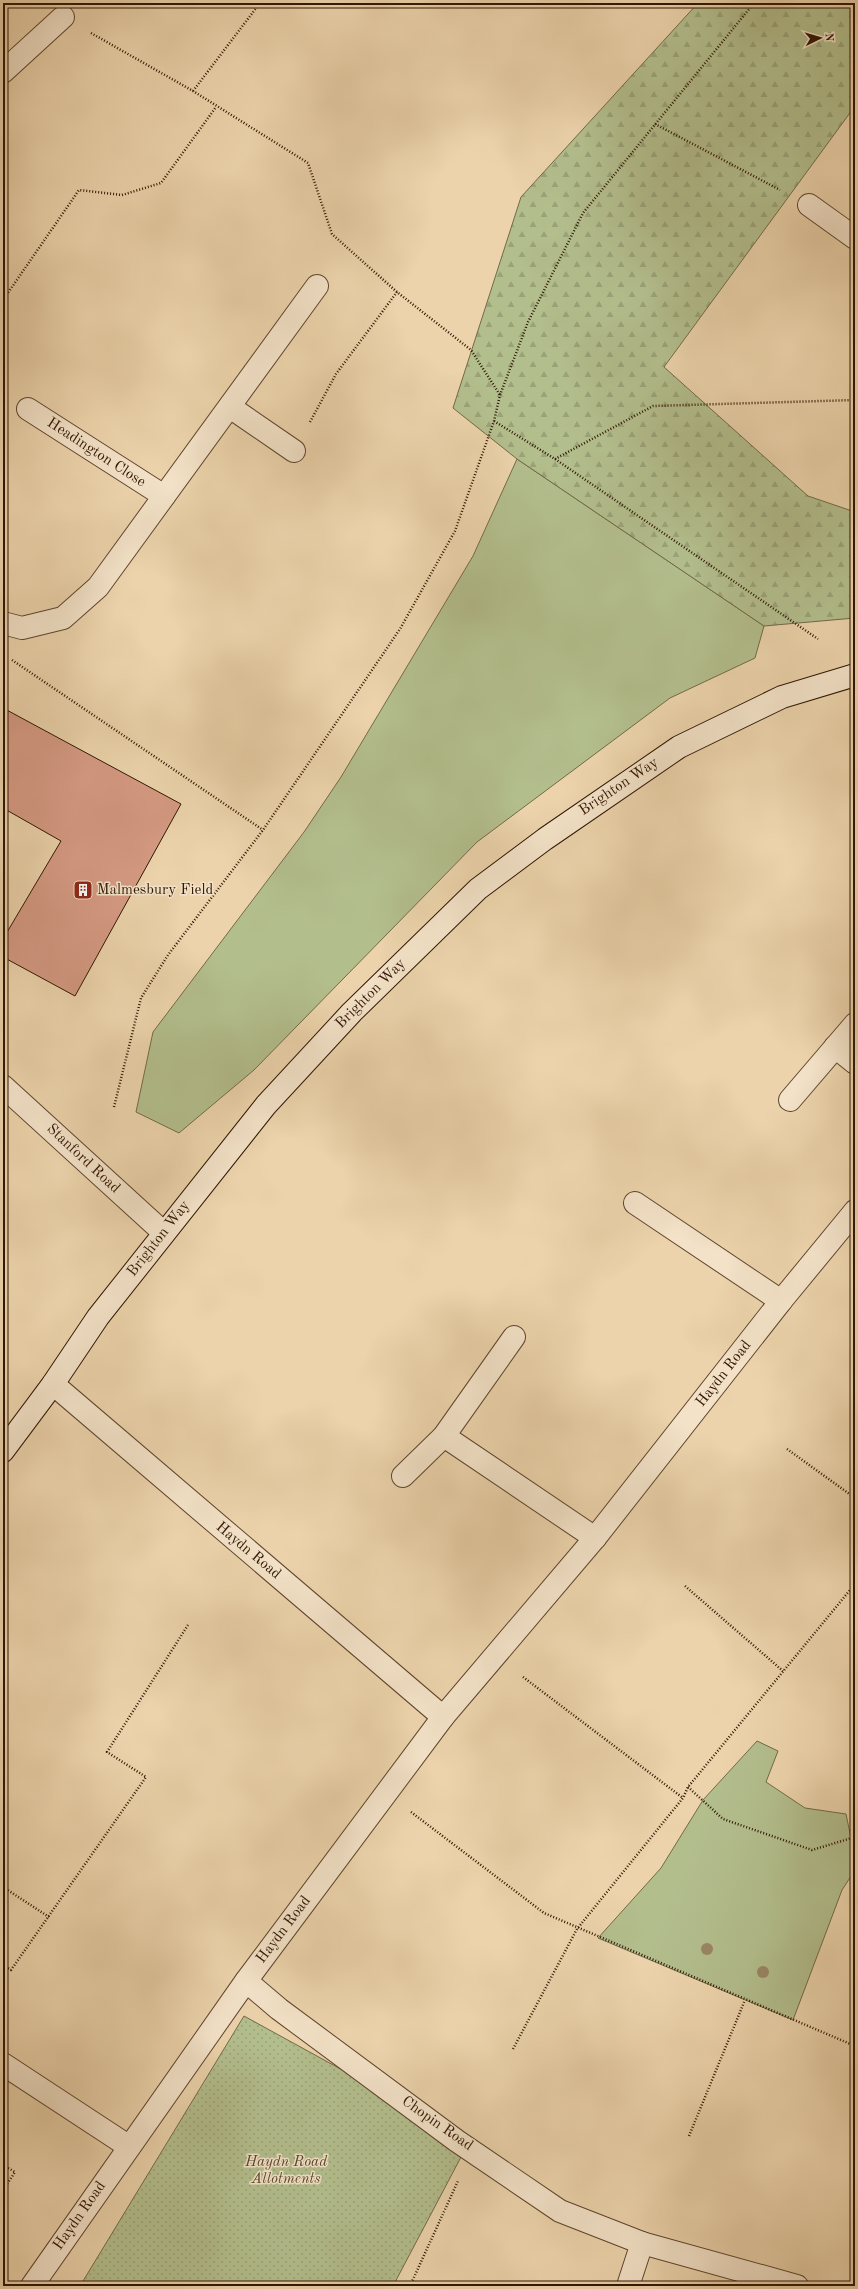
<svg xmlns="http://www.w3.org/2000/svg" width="858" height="2289" font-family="'Old Standard TT',serif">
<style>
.grass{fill:#b3be8d;stroke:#726a48}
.forest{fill:url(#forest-firs);stroke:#726a48}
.garden{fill:url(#garden-dots);stroke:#726a48}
.building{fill:#d59a83;stroke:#301603}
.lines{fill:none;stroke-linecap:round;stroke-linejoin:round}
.lane-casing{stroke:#5f452d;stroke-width:24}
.street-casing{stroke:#5f452d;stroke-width:24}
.secondary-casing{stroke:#301603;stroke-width:24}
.path{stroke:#301603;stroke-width:2.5;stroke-dasharray:1 2;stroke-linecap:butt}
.lane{stroke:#f3e2c8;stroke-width:22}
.street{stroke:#f3e2c8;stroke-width:22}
.secondary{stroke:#f3e2c8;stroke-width:22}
.tree{fill:#9a8765}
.labels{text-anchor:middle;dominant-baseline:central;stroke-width:3;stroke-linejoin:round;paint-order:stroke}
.street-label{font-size:15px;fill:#301603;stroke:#f3e2c8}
.poi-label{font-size:15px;fill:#301603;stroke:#f3e2c8;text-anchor:start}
.park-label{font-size:15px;font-style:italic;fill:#57482c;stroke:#f3e2c8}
</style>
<defs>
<pattern id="forest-firs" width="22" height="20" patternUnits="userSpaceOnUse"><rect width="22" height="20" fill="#b3be8d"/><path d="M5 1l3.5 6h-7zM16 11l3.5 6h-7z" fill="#9aa378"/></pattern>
<pattern id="garden-dots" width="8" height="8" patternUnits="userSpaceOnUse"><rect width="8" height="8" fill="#b3be8d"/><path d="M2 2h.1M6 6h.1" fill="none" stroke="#9aa378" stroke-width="1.8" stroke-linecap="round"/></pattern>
</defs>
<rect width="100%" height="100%" fill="#ecd3ab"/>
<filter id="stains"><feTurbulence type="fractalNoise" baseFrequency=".005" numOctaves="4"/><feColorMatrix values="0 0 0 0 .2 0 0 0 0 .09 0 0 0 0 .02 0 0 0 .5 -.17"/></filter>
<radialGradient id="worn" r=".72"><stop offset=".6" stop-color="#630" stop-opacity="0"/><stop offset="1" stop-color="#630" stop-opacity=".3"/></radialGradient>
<g class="grass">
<polygon points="517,459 764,626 755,658 670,698 477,842 254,1070 179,1133 136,1112 153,1032 304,832 341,777 473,556"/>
<polygon points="757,1741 778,1751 766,1782 805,1808 846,1814 851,1838 855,1837 855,1870 842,1890 793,2020 598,1938 661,1868 703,1800"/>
</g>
<polygon class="forest" points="698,3 855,3 855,106 664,367 808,496 855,512 855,618 764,626 517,459 453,408 521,197"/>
<polygon class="garden" points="244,2016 470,2140 393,2286 80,2286"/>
<polygon class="building" points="3,708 181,804 75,996 3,957 3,939 61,841 3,808"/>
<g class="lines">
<g class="lane-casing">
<polyline id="lane" points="635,1203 781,1301"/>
</g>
<g class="street-casing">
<g id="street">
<polyline points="3,72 63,17"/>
<polyline points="809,205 855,238"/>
<polyline points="230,407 294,451"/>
<polyline points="28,409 164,496"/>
<polyline points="3,623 22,628 63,618 98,587 317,286"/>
<polyline points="835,1047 855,1063"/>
<polyline points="3,1086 164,1233"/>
<polyline points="790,1100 855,1024"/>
<polyline points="53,1384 443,1717"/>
<polyline points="444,1436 595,1538"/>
<polyline points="403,1476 444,1436 514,1337"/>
<polyline points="246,1981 279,2009 457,2141 560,2211 642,2243 797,2286"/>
<polyline points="3,2064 128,2146"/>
<polyline points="32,2286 246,1981 443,1717 595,1538 781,1301 855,1211"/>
<polyline points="628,2286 642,2243"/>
</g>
</g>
<g class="secondary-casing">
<polyline id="secondary" points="3,1451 53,1384 98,1317 266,1105 352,1012 478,889 545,839 679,747 782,697 855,675"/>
</g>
<g class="path">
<polyline points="91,33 193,91 308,163 332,234 397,292 471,350 500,395"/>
<polyline points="193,91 260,3"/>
<polyline points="655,124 780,190"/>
<polyline points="3,300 79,190 122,195 161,183 216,107"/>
<polyline points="494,421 555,459 818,639"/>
<polyline points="310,422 336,374 397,292"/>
<polyline points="555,459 653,406 855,400"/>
<polyline points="12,660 263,830"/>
<polyline points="114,1107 141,998 168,955 263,830 400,629 455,531 494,421 500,395 528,322 583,213 754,3"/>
<polyline points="787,1449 855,1498"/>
<polyline points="685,1586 783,1671"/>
<polyline points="523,1677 683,1798"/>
<polyline points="688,1787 723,1819 812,1850 855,1837"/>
<polyline points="411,1812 544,1913 855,2046"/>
<polyline points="3,1887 49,1917"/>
<polyline points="3,1965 11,1970 146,1777 107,1752 188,1625"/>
<polyline points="513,2049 577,1929 683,1798 688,1787 855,1584"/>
<polyline points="689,2136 745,2000"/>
<polyline points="3,2165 15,2172 3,2190"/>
<polyline points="410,2286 458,2181"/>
</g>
<use href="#lane" class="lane"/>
<use href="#street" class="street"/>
<use href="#secondary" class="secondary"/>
</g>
<g class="tree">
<circle cx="707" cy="1949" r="6"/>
<circle cx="763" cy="1972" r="6"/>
</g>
<defs>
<g id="building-square" transform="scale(1)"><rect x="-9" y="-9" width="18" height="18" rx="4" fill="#8f2418" stroke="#f3e2c8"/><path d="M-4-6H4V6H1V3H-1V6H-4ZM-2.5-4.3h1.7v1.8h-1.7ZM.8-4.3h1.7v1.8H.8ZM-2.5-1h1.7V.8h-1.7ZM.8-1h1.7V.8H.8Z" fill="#fff"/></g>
</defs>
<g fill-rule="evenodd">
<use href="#building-square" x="83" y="890"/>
</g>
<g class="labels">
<g class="street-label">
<text transform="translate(96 453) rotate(33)">Headington Close</text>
<text transform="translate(619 787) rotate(-34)">Brighton Way</text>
<text transform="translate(371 994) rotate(-45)">Brighton Way</text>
<text transform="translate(83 1159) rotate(43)">Stanford Road</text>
<text transform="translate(159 1239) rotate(-52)">Brighton Way</text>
<text transform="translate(724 1374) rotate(-52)">Haydn Road</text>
<text transform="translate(248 1551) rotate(40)">Haydn Road</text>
<text transform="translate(284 1930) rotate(-53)">Haydn Road</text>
<text transform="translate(437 2124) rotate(35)">Chopin Road</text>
<text transform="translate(80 2216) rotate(-55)">Haydn Road</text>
</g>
<g class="poi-label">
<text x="97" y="890">Malmesbury Field</text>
</g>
<g class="park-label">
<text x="286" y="2162">Haydn Road<tspan x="286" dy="17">Allotments</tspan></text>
</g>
</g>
<rect width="858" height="2289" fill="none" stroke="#ecd3ab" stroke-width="16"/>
<rect x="4" y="4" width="850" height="2281" fill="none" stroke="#301603" stroke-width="2"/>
<rect x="8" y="8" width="842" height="2273" fill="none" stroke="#301603"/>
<g transform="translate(820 38) rotate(85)" stroke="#f3e2c8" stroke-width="3" paint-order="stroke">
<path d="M0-3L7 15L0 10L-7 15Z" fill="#301603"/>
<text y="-6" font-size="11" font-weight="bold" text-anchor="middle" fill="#301603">N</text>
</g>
<rect width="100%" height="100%" filter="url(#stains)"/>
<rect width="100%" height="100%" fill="url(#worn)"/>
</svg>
